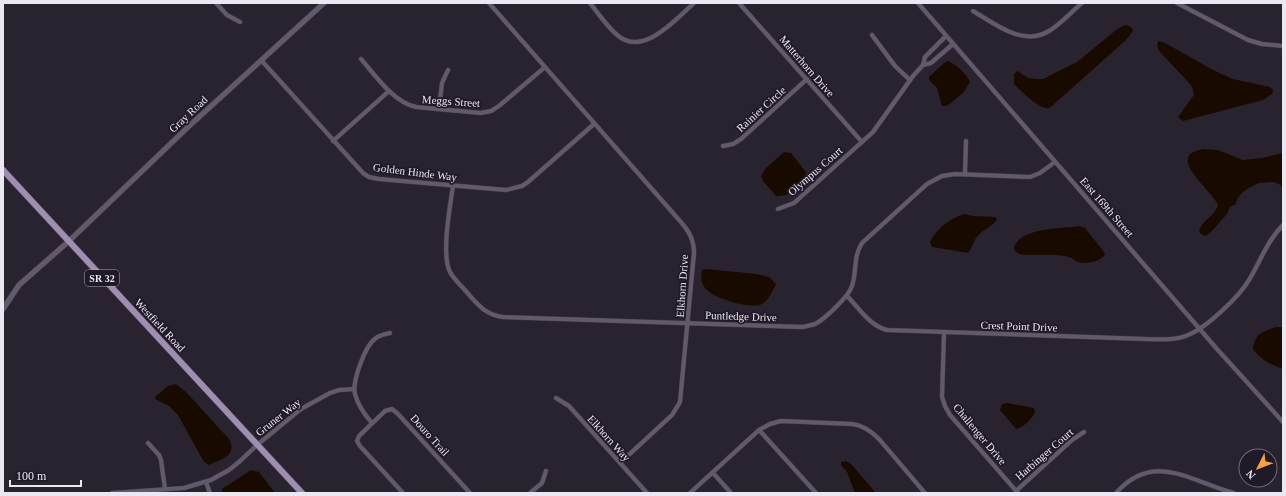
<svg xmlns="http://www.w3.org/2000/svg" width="1286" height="496" font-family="'Times New Roman',serif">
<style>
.water{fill:#190a00}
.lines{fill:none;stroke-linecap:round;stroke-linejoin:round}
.minor-casing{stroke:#443f4b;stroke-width:5}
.tertiary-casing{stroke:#443f4b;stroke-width:6}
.primary-casing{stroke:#443f4b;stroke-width:7}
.minor{stroke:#625a6b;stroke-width:4}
.tertiary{stroke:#625a6b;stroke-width:5}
.primary{stroke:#9f8eb1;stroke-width:6}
.labels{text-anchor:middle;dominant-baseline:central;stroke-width:3.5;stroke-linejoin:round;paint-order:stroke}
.shield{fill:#201927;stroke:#afaab5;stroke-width:1}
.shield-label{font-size:10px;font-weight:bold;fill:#ece8f2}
.street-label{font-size:11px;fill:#ece8f2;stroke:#201927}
</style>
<rect width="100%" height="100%" fill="#292330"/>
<g class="water">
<path d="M 1125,25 L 1129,26 L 1132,28 L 1133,31 L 1126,40 L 1052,106 C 1049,108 1048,109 1046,108 C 1038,108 1020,90 1014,84 L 1014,74 L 1017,71 L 1028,78 L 1036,79 L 1043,79 L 1077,62 L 1116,30 Z"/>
<path d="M 1159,41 L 1167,44 L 1213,70 L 1233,79 L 1270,87 L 1273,90 L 1272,94 L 1263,100 L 1183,121 L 1178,117 L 1194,95 L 1193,90 L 1191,85 L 1160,52 C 1157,47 1156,45 1159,41 Z"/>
<path d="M 948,61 C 956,64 967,74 970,82 L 963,93 L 947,106 L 942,106 L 937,88 L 929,80 L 929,77 L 944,63 Z"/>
<path d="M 1204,149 L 1218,150 L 1243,160 L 1262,158 L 1283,153 L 1283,188 L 1279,184 L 1273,182 L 1259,183 L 1247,189 L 1242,193 L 1237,199 L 1236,204 L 1230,207 L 1227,214 L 1211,232 L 1206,236 L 1202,235 L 1199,231 C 1202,220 1215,216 1218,205 C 1211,189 1163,155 1204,149 Z"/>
<path d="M 784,152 L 791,153 L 806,172 C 803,185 790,197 776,196 L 763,181 L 761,176 L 766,168 Z"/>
<path d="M 965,214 L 973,216 L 996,217 L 997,220 C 991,227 982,230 976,238 C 973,243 972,248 968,253 L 932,247 L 930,242 C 937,228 950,218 965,214 Z"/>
<path d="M 1079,226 L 1085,228 L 1104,252 L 1105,254 C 1102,261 1090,263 1083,263 C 1077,263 1074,259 1069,257 C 1055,253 1034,256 1019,254 L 1015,251 L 1014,247 C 1022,227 1061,229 1079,226 Z"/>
<path d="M 706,269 L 756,274 L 769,277 L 776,284 C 773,290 769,300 762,304 C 751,310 712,298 705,288 C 700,282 701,276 702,270 Z"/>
<path d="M 1276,327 L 1283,327 L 1283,369 C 1270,364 1261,360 1253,349 C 1255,333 1262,332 1276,327 Z"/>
<path d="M 176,384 L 187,393 L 229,439 C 238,455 221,460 209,465 L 204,462 L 178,415 L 169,406 L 155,399 L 155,397 L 168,386 Z"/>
<path d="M 1008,403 L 1034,408 L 1035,412 C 1032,419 1024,427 1016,429 L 1000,410 L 1002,404 Z"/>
<polygon points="846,461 851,464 876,493 855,493 847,472 841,465 841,462"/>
<polygon points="251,470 259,472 275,493 222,493 222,489"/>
</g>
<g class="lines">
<g class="minor-casing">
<g id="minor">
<polyline points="216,3 227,15 240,22"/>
<path d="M 489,3 L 680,221 C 689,231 694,240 694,253 L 680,402 L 672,415 L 620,463"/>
<path d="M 590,3 C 598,13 606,25 616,34 C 642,59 676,19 694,3"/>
<polyline points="739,3 862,142"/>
<polyline points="918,3 1217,349 1283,422"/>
<polyline points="1177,3 1248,40 1262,44 1283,46"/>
<path d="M 973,11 C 995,24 1023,47 1049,31 C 1061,24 1071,12 1082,3"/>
<polyline points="872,35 895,66 910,80"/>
<path d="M 361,59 C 376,76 393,102 416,107 L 481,113 L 491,111 L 499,106 L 545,67"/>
<polyline points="261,60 363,173 369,177 379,179 506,190 522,186 528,182 594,124"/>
<polyline points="923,65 925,57 946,36"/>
<polyline points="439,109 442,83 448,70"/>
<polyline points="333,141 389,91"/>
<polyline points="723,146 733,144 741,139 807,79"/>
<polyline points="965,174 966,141"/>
<path d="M 453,186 C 450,207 441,254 450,272 C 455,281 464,288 470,296 C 480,307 487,315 503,317 L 803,327 C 807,326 811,325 815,324 C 825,319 849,296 852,286 C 857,271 853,257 862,243 L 927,184 L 942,176 L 955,174 L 1030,177 L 1040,173 L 1055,162"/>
<polyline points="778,209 794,203 873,132 913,76 923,65 931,63 953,44"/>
<path d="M 847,296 C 859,308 870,326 887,330 L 1145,339 C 1159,339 1175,341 1188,335 C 1206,328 1239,297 1249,280 C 1260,262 1267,241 1283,225"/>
<polyline points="944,333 942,397 945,406 950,415 1018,493"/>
<polyline points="556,398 569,406 647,493"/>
<path d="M 372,423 C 364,414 358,406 355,394 C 352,382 365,345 376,338 C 380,335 385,334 390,333"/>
<polyline points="759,430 816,493"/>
<polyline points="148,443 159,455 161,460 165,489"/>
<polyline points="713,473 731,493"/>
<polyline points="206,482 210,493"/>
<polyline points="1016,491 1072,440 1084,432"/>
<polyline points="112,493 184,488 211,480 229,470 239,462 257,445 301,409 330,393 339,390 354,389"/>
<polyline points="403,493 360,446 357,441 359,436 385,411 392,409 398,414 470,493"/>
<polyline points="530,493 542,483 546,471"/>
<path d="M 690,493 L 759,430 L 770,424 L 781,421 L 852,424 C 863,425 871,431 879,439 L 925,493"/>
<path d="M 1116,493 C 1154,450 1191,482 1234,493"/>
</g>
</g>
<g class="tertiary-casing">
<polyline id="tertiary" points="3,309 19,285 69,241 187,128 324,3"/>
</g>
<g class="primary-casing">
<polyline id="primary" points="3,170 302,493"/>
</g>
<use href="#minor" class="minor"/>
<use href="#tertiary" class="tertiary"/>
<use href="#primary" class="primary"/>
</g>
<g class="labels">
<rect class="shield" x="85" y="270" width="34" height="16" rx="3"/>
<g class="shield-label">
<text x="102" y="278">SR 32</text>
</g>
<g class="street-label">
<text transform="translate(807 66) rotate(49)">Matterhorn Drive</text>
<text transform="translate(451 101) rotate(4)">Meggs Street</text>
<text transform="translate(761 109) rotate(-42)">Rainier Circle</text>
<text transform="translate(188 114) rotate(-43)">Gray Road</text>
<text transform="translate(815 171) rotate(-41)">Olympus Court</text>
<text transform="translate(415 172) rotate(7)">Golden Hinde Way</text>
<text transform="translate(1107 207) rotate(49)">East 169th Street</text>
<text transform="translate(682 286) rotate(-86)">Elkhorn Drive</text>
<text transform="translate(741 316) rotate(2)">Puntledge Drive</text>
<text transform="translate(160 325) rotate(47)">Westfield Road</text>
<text transform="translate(1019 326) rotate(2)">Crest Point Drive</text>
<text transform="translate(278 417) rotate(-38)">Gruner Way</text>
<text transform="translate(980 434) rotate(50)">Challenger Drive</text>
<text transform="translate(430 435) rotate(48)">Douro Trail</text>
<text transform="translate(609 438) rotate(48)">Elkhorn Way</text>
<text transform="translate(1044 454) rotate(-41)">Harbinger Court</text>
</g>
</g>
<rect width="1286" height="496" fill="none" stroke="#ece8f2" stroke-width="8"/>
<g transform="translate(1258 468) rotate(228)"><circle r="19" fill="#201927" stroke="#726c78"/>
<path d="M0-3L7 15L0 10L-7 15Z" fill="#f4a344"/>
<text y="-6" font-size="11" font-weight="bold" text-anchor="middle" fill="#ece8f2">N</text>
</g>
<path d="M10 480v6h71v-6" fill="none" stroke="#ece8f2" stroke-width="2"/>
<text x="16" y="480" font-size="12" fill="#ece8f2" stroke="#201927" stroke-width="3" paint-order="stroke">100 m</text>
</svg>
